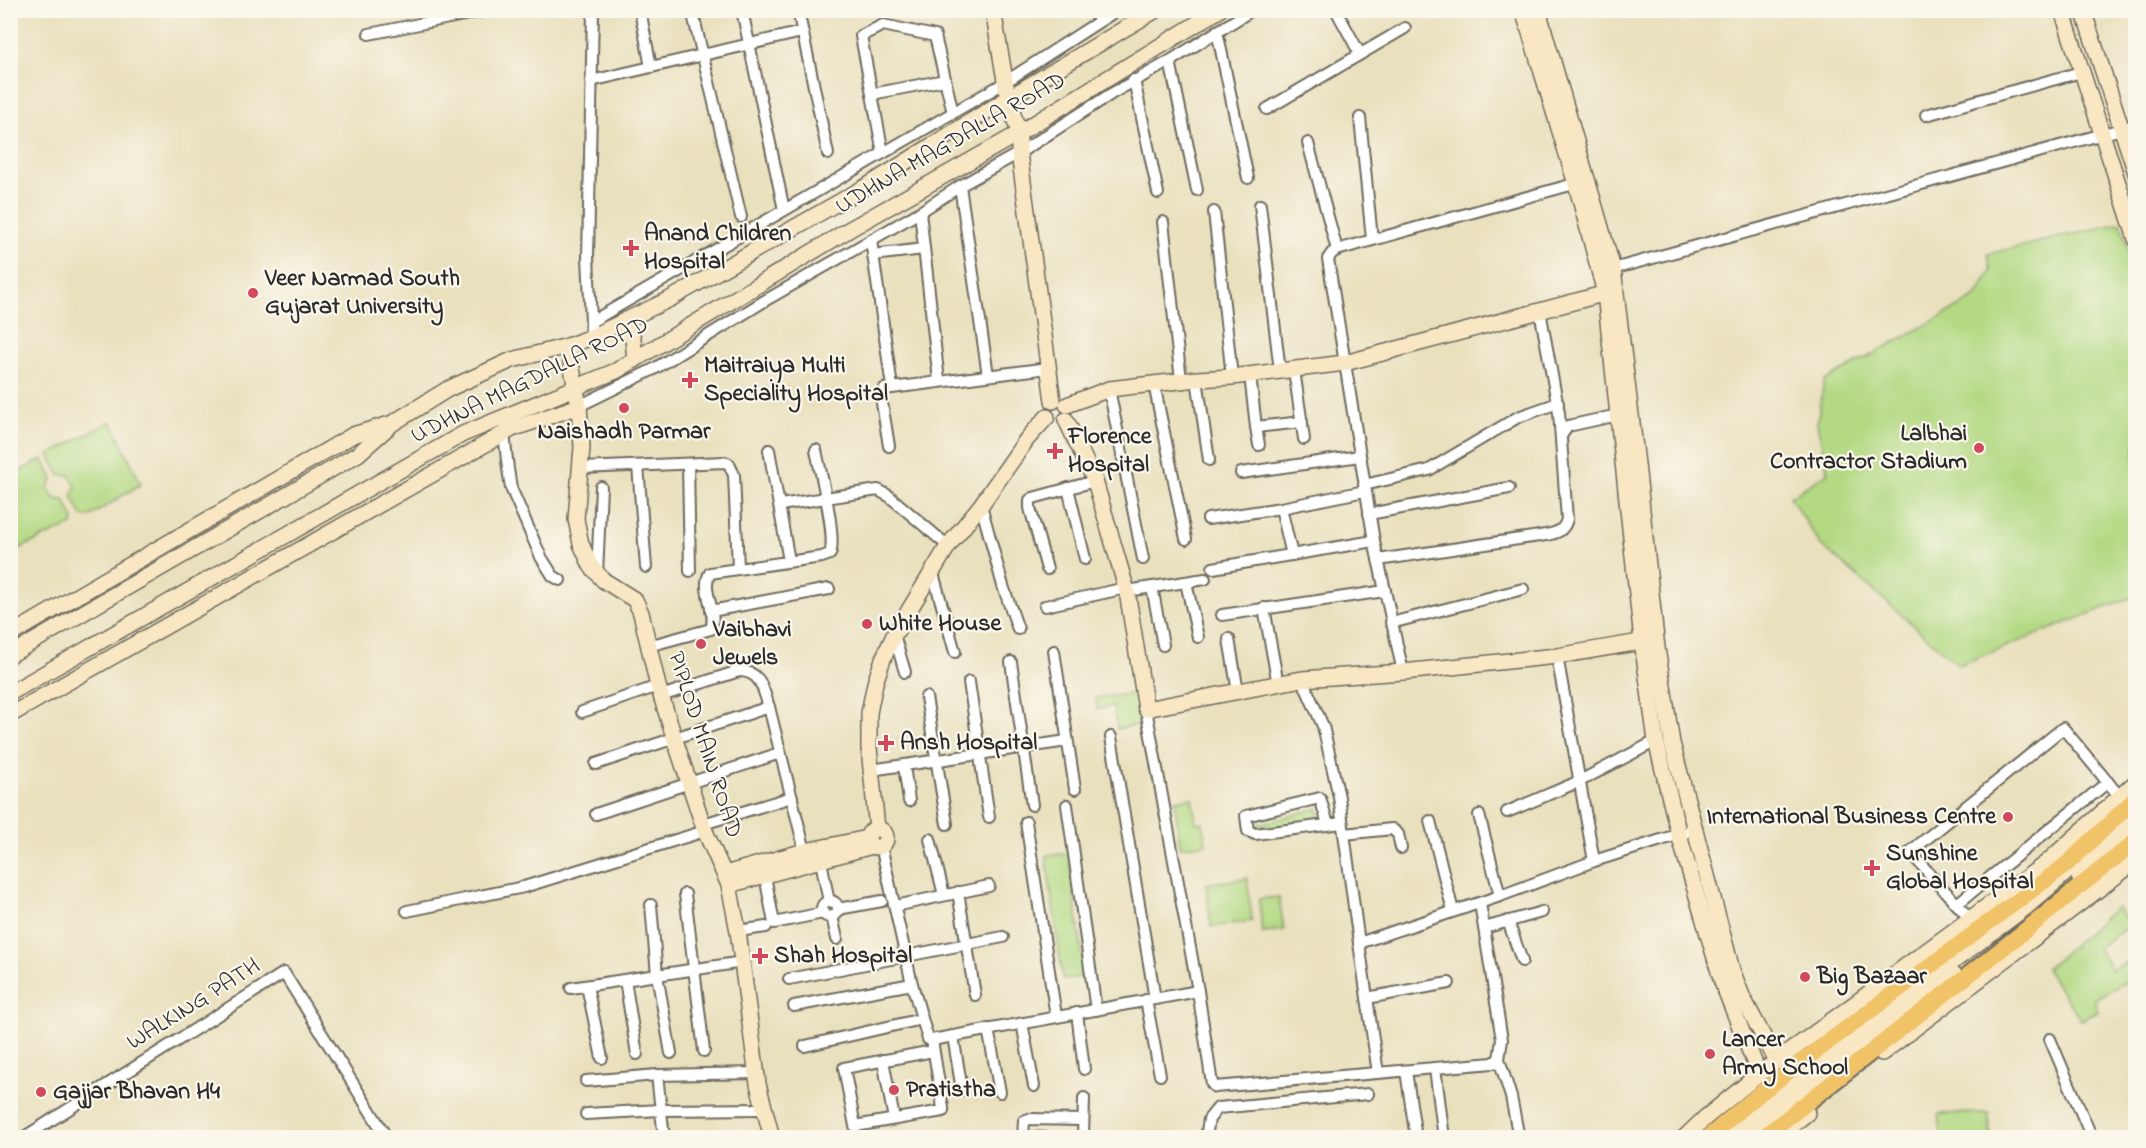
<svg xmlns="http://www.w3.org/2000/svg" width="2146" height="1148" font-family="'Indie Flower',sans-serif">
<style>
.green{fill:#b3d983;stroke:#6f8257;stroke-width:1.5}
.lines{fill:none;stroke-linecap:round;stroke-linejoin:round}
.street-casing{stroke:#6e6a5e;stroke-width:14}
.secondary-casing{stroke:#6e6a5e;stroke-width:18}
.primary-casing{stroke:#6e6a5e;stroke-width:20}
.street{stroke:#fff;stroke-width:10}
.secondary{stroke:#f9e7c3;stroke-width:15}
.primary{stroke:#f0c369;stroke-width:16}
.poi-dot{fill:#d1495b;stroke:#fbf7ec;stroke-width:2}
.labels{text-anchor:middle;dominant-baseline:central;stroke-width:4.5;stroke-linejoin:round;paint-order:stroke}
.street-label{font-size:24px;fill:#2b2b2b;stroke:#fbf7ec}
.poi-label{font-size:24px;font-weight:bold;fill:#2b2b2b;stroke:#fbf7ec;text-anchor:start}
</style>
<rect width="100%" height="100%" fill="#fbf7ec"/>
<filter id="ink" filterUnits="userSpaceOnUse"><feTurbulence type="fractalNoise" baseFrequency=".0167" numOctaves="2"/><feDisplacementMap in="SourceGraphic" scale="12" xChannelSelector="R" yChannelSelector="G"/><feConvolveMatrix kernelMatrix="1 2 1 2 8 2 1 2 1" color-interpolation-filters="sRGB"/></filter>
<filter id="wash" filterUnits="userSpaceOnUse"><feTurbulence type="fractalNoise" baseFrequency=".008" numOctaves="4" result="noise"/><feDisplacementMap in="SourceGraphic" scale="24" xChannelSelector="R" yChannelSelector="G"/><feGaussianBlur stdDeviation="1.35" result="paint"/><feColorMatrix in="noise" values="0 0 0 0 0 0 0 0 0 0 0 0 0 0 0 0 0 1.4 0 .05"/><feComposite in="paint" operator="in"/></filter>
<g filter="url(#wash)">
<rect width="100%" height="100%" fill="#e9e0bd"/>
<g class="green">
<polygon points="2121,223 2136,278 2135,596 1959,665 1820,544 1790,497 1828,473 1817,423 1824,381 1975,298 1991,272 1988,254"/>
<polygon points="111,421 141,484 89,517 82,516 72,496 76,486 69,475 60,475 49,455"/>
<polygon points="42,459 53,478 48,488 55,499 64,500 74,519 72,525 11,552 11,476"/>
<polygon points="1137,693 1142,724 1117,729 1113,706 1097,709 1096,698"/>
<polygon points="1192,798 1196,823 1203,822 1206,844 1180,847 1175,800"/>
<polygon points="1318,808 1320,823 1258,836 1257,825"/>
<polygon points="1069,854 1085,976 1063,980 1046,855"/>
<polygon points="1247,878 1252,921 1211,927 1206,884"/>
<polygon points="1279,897 1284,930 1262,932 1259,899"/>
<polygon points="2117,907 2130,925 2098,948 2112,970 2135,957 2135,977 2094,999 2098,1012 2081,1020 2046,969"/>
<polygon points="1989,1113 1990,1137 1941,1137 1939,1114"/>
</g>
</g>
<g filter="url(#ink)">
<g class="lines">
<g class="street-casing">
<g id="street">
<polyline points="640,10 651,67"/>
<polyline points="692,10 741,217"/>
<polyline points="742,10 784,210"/>
<polyline points="798,10 828,154"/>
<polyline points="1336,10 1360,54"/>
<polyline points="1217,31 1248,178"/>
<polyline points="369,34 489,10"/>
<polyline points="1170,61 1197,190"/>
<polyline points="1134,80 1158,193"/>
<polyline points="591,81 802,32"/>
<polyline points="872,94 945,80"/>
<polyline points="1267,109 1405,28"/>
<polyline points="1926,115 2081,72"/>
<polyline points="1360,118 1372,239"/>
<polyline points="1308,143 1337,250"/>
<polyline points="883,153 861,36 883,25 935,36 953,113"/>
<polyline points="960,186 988,375"/>
<polyline points="1260,205 1280,371"/>
<polyline points="920,212 939,381"/>
<polyline points="1214,212 1232,377"/>
<polyline points="1163,222 1181,380"/>
<polyline points="871,240 892,387"/>
<polyline points="873,255 924,249"/>
<polyline points="1613,269 2136,125"/>
<polyline points="591,322 588,257 593,10"/>
<polyline points="591,337 591,322 999,86 1117,10"/>
<polyline points="1294,370 1304,439"/>
<polyline points="1250,375 1256,427 1302,422"/>
<polyline points="1197,379 1209,460"/>
<polyline points="1154,384 1186,539"/>
<polyline points="1109,389 1143,559"/>
<polyline points="579,406 654,369 766,300 920,212 960,186 1019,153 1111,94 1170,61 1252,10"/>
<polyline points="1256,427 1259,445"/>
<polyline points="504,433 508,469 511,488 541,557 553,576 560,580"/>
<polyline points="1561,436 1568,426 1618,415"/>
<polyline points="889,446 881,397 884,389 1048,368"/>
<polyline points="769,450 789,561"/>
<polyline points="688,464 690,571"/>
<polyline points="638,466 646,567"/>
<polyline points="581,468 725,462 729,464 734,475 738,568"/>
<polyline points="1241,473 1360,456"/>
<polyline points="1364,485 1429,470 1518,417 1558,403"/>
<polyline points="1068,488 1085,559"/>
<polyline points="780,505 878,490 889,496 948,546"/>
<polyline points="981,505 1003,586 1018,629"/>
<polyline points="1281,508 1292,555"/>
<polyline points="1369,514 1509,488"/>
<polyline points="1208,519 1281,508 1365,491"/>
<path d="M 1378,560 L 1546,535 C 1557,533 1564,531 1567,519 L 1559,413 L 1540,311"/>
<polyline points="1213,568 1374,541"/>
<polyline points="1047,569 1030,508 1030,500 1033,498 1095,481"/>
<polyline points="932,570 955,652"/>
<polyline points="597,574 601,487"/>
<polyline points="1186,582 1198,637"/>
<polyline points="1152,587 1163,645"/>
<polyline points="1127,591 1205,579"/>
<polyline points="1045,606 1126,588"/>
<polyline points="1264,608 1278,684"/>
<polyline points="711,611 829,589"/>
<polyline points="1222,615 1385,591"/>
<polyline points="1391,623 1523,589"/>
<polyline points="894,635 905,672"/>
<polyline points="1229,639 1238,692"/>
<path d="M 648,646 L 711,629 C 718,612 700,589 710,573 L 822,557 L 830,554 C 837,536 820,471 816,450"/>
<polyline points="1054,651 1075,789"/>
<polyline points="1557,656 1594,861"/>
<polyline points="1011,662 1032,805"/>
<polyline points="1403,672 1374,541 1328,259 1332,253 1337,250 1581,182"/>
<polyline points="1302,679 1323,726 1339,797 1359,943"/>
<polyline points="969,682 989,817"/>
<path d="M 661,696 L 739,671 C 761,671 763,689 769,707 L 805,851"/>
<polyline points="926,697 947,824"/>
<polyline points="1146,709 1198,991 1212,1084 1215,1087 1493,1063 1499,1059 1502,1040 1480,903"/>
<polyline points="582,712 658,686"/>
<polyline points="1111,737 1155,999"/>
<polyline points="596,764 769,707"/>
<polyline points="904,766 909,801"/>
<polyline points="871,770 1067,741"/>
<polyline points="1067,805 1096,1010"/>
<polyline points="1507,812 1580,781 1656,741"/>
<polyline points="596,814 780,753"/>
<polyline points="1479,815 1500,896"/>
<polyline points="1430,821 1453,911"/>
<polyline points="1026,822 1056,1016"/>
<polyline points="703,824 792,797"/>
<polyline points="1328,824 1320,798 1246,816 1248,831 1255,834 1342,823"/>
<polyline points="1344,834 1392,829 1398,834 1401,848"/>
<polyline points="930,839 944,895"/>
<polyline points="881,846 912,984 928,1039 932,1040 1198,991"/>
<polyline points="821,861 829,902"/>
<polyline points="765,876 774,923 823,913"/>
<polyline points="958,892 975,995"/>
<polyline points="685,894 704,1051"/>
<circle cx="830" cy="909" r="8"/>
<polyline points="1957,904 2108,782"/>
<polyline points="651,905 657,975 671,1053"/>
<polyline points="895,906 989,886"/>
<polyline points="838,909 882,901"/>
<polyline points="407,911 524,887 705,831"/>
<polyline points="832,916 837,939"/>
<polyline points="1970,919 1910,852 2063,728 2120,797"/>
<polyline points="1508,921 1522,961"/>
<polyline points="1484,928 1542,912"/>
<polyline points="738,931 766,927"/>
<polyline points="789,979 1003,937"/>
<polyline points="625,980 637,1054"/>
<polyline points="587,986 602,1058"/>
<polyline points="571,988 743,962"/>
<polyline points="1367,998 1449,983"/>
<polyline points="1146,1000 1160,1075"/>
<polyline points="794,1006 912,984"/>
<polyline points="1077,1013 1084,1069"/>
<polyline points="1022,1023 1034,1086"/>
<polyline points="988,1029 1000,1092"/>
<polyline points="953,1036 962,1090"/>
<polyline points="2050,1039 2092,1138"/>
<polyline points="932,1040 943,1108 943,1111 855,1126 844,1068 933,1051"/>
<polyline points="805,1046 922,1019"/>
<polyline points="1499,1059 1511,1097 1519,1138"/>
<polyline points="883,1060 894,1119"/>
<polyline points="1435,1068 1444,1138"/>
<polyline points="1406,1071 1416,1138"/>
<polyline points="1378,1073 1359,943 1500,896 1594,861 1693,830"/>
<polyline points="657,1075 664,1138"/>
<polyline points="586,1081 657,1075 757,1073"/>
<polyline points="586,1114 661,1110 765,1109"/>
<polyline points="1023,1137 1049,1138"/>
<polyline points="23,1138 284,973 387,1138"/>
<polyline points="1023,1138 1024,1121 1029,1119 1083,1120"/>
<polyline points="1083,1138 1084,1098"/>
<polyline points="1206,1138 1209,1119 1218,1108 1368,1094"/>
</g>
</g>
<g class="secondary-casing">
<g id="secondary">
<polyline points="993,10 1008,98 1019,133 1019,153 1053,401"/>
<polyline points="1523,10 1576,184 1605,293 1642,641 1656,741 1679,835 1722,982 1759,1074"/>
<polyline points="1538,10 1613,269 1637,464 1657,648 1672,743 1732,970 1742,996 1776,1061"/>
<polyline points="2062,10 2136,239"/>
<polyline points="2083,10 2136,173"/>
<polyline points="620,323 633,338 635,360"/>
<polyline points="568,346 579,406 582,447 576,519 581,544 591,566 603,580 635,600 641,613 658,686 674,737 705,831 729,885 738,931 758,1084 772,1138"/>
<polyline points="1067,405 1109,389 1197,379 1232,377 1345,363 1614,291"/>
<polyline points="1066,420 1095,481 1127,591 1146,709 1302,679 1403,672 1557,656 1652,640"/>
<polyline points="10,635 353,435 390,424"/>
<polyline points="10,655 358,454 393,423 448,389 512,360 568,346 591,337 670,299 867,186 1008,98 1156,10"/>
<polyline points="10,693 463,434 616,371 850,229 1014,136 1219,10"/>
<polyline points="10,715 512,429 579,406"/>
<circle cx="877" cy="838" r="9"/>
<polyline points="877,829 869,748 869,713 875,683 883,659 894,635 948,546 981,505 1027,439 1047,417"/>
<polyline points="725,874 805,851 868,838"/>
<polyline points="2079,877 2136,827"/>
<polyline points="729,885 872,846"/>
<polyline points="1882,1053 2136,861"/>
<polyline points="1684,1138 1705,1118 1759,1074 2046,863 2136,782"/>
<polyline points="1727,1138 1851,1038 2025,908 2136,813"/>
<polyline points="1746,1138 1954,974"/>
<polyline points="1777,1138 1807,1113"/>
</g>
</g>
<g class="primary-casing">
<g id="primary">
<polyline points="1707,1138 1764,1090 2067,864 2136,798"/>
<polyline points="1762,1138 2041,918 2136,841"/>
</g>
</g>
<use href="#street" class="street"/>
<use href="#secondary" class="secondary"/>
<use href="#primary" class="primary"/>
</g>
</g>
<g class="poi-dot">
<path d="M628 239h6v6h6v6h-6v6h-6v-6h-6v-6h6z"/>
<circle cx="253" cy="293" r="6"/>
<path d="M687 371h6v6h6v6h-6v6h-6v-6h-6v-6h6z"/>
<circle cx="624" cy="408" r="6"/>
<circle cx="1979" cy="448" r="6"/>
<path d="M1052 442h6v6h6v6h-6v6h-6v-6h-6v-6h6z"/>
<circle cx="867" cy="624" r="6"/>
<circle cx="701" cy="644" r="6"/>
<path d="M883 734h6v6h6v6h-6v6h-6v-6h-6v-6h6z"/>
<circle cx="2008" cy="817" r="6"/>
<path d="M1869 859h6v6h6v6h-6v6h-6v-6h-6v-6h6z"/>
<path d="M757 947h6v6h6v6h-6v6h-6v-6h-6v-6h6z"/>
<circle cx="1805" cy="977" r="6"/>
<circle cx="1710" cy="1054" r="6"/>
<circle cx="894" cy="1090" r="6"/>
<circle cx="41" cy="1092" r="6"/>
</g>
<g class="labels">
<g class="street-label">
<text transform="translate(951 144) rotate(-30)">UDHNA MAGDALLA ROAD</text>
<text transform="translate(530 381) rotate(-26)">UDHNA MAGDALLA ROAD</text>
<text transform="translate(704 745) rotate(72)">PIPLOD MAIN ROAD</text>
<text transform="translate(194 1005) rotate(-32)">WALKING PATH</text>
</g>
<g class="poi-label">
<text x="644" y="234">Anand Children<tspan x="644" dy="28">Hospital</tspan></text>
<text x="265" y="279">Veer Narmad South<tspan x="265" dy="28">Gujarat University</tspan></text>
<text x="704" y="366">Maitraiya Multi<tspan x="704" dy="28">Speciality Hospital</tspan></text>
<text x="624" y="432" text-anchor="middle">Naishadh Parmar</text>
<text x="1967" y="434" text-anchor="end">Lalbhai<tspan x="1967" dy="28">Contractor Stadium</tspan></text>
<text x="1068" y="437">Florence<tspan x="1068" dy="28">Hospital</tspan></text>
<text x="879" y="624">White House</text>
<text x="713" y="630">Vaibhavi<tspan x="713" dy="28">Jewels</tspan></text>
<text x="900" y="743">Ansh Hospital</text>
<text x="1996" y="817" text-anchor="end">International Business Centre</text>
<text x="1886" y="854">Sunshine<tspan x="1886" dy="28">Global Hospital</tspan></text>
<text x="774" y="956">Shah Hospital</text>
<text x="1817" y="977">Big Bazaar</text>
<text x="1722" y="1040">Lancer<tspan x="1722" dy="28">Army School</tspan></text>
<text x="906" y="1090">Pratistha</text>
<text x="53" y="1092">Gajjar Bhavan H4</text>
</g>
</g>
<rect width="2146" height="1148" fill="none" stroke="#fbf7ec" stroke-width="36"/>
</svg>
